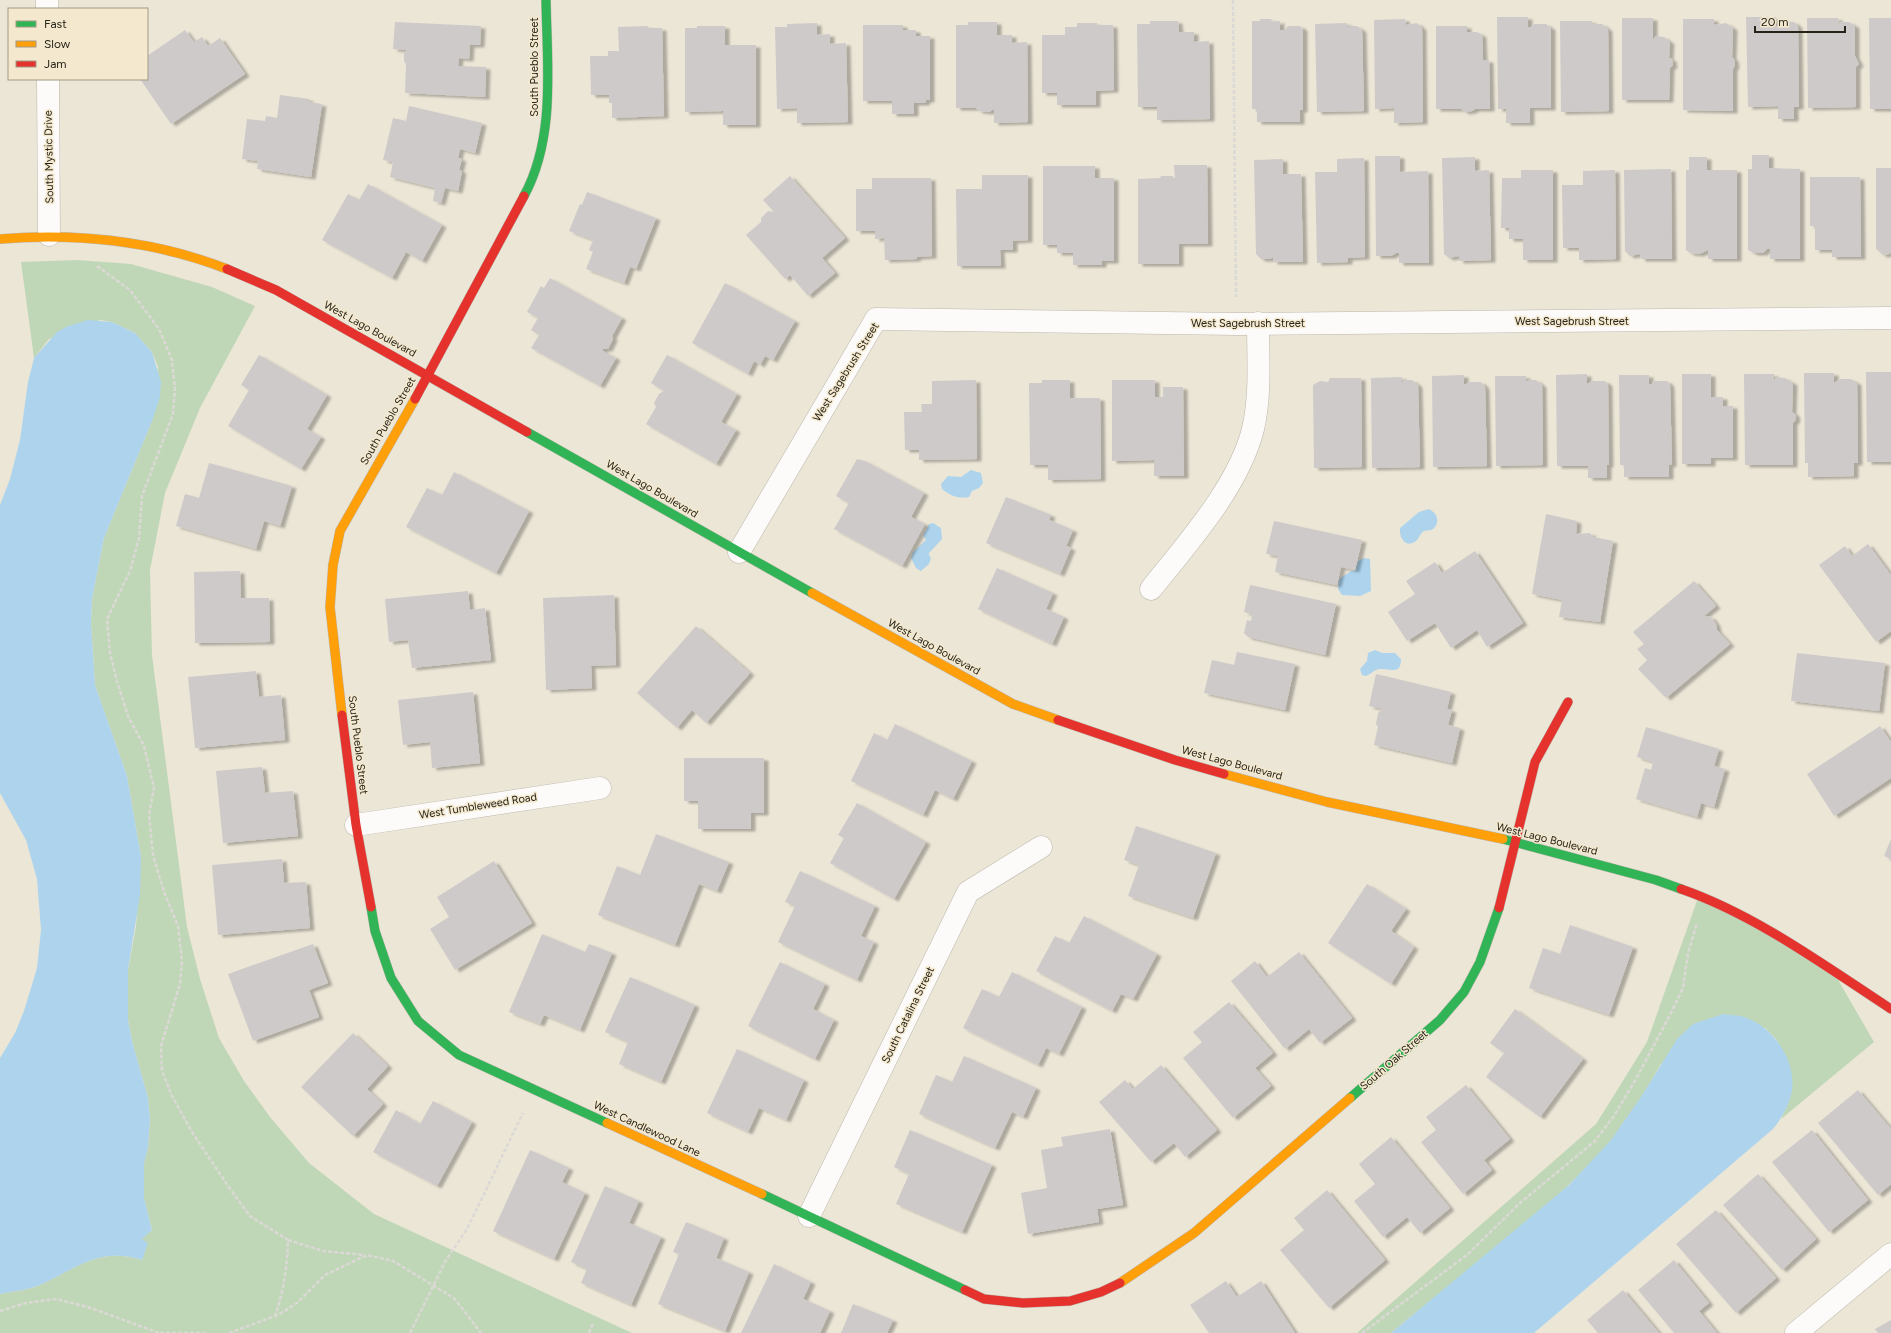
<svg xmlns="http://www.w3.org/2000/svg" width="1891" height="1333" font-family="Figtree,sans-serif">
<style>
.green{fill:#c0d7b7}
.water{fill:#aed4ed}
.building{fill:#cecac9;filter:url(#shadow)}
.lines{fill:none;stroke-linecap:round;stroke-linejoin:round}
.street-casing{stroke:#bcb7ac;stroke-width:23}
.fast-casing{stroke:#bcb7ac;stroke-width:10}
.slow-casing{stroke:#bcb7ac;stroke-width:10}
.jam-casing{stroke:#bcb7ac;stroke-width:10}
.path{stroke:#dbd9d5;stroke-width:2.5;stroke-dasharray:4 2;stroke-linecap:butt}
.street{stroke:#fcfbf9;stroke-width:22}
.fast{stroke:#30b455;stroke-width:9}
.slow{stroke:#ff9f0a;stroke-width:9}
.jam{stroke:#e5322d;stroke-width:9}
.labels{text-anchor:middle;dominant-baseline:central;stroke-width:3;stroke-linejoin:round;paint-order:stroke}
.street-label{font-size:11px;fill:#272319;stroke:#f4e9cf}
</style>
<defs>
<filter id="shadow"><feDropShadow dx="4.5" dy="2.5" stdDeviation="1" flood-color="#0004"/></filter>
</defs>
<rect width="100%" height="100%" fill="#ece6d7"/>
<g class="green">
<path d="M 77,260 L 131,264 L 212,287 L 255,306 L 200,408 L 165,493 L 150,570 L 152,655 L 187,927 L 200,979 L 219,1038 L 244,1081 L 270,1117 L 309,1163 L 374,1214 L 632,1333 L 0,1333 L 0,1294 C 14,1291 30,1290 42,1284 C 78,1267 100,1247 142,1260 L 141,1239 L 152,1230 L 144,1198 L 144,1163 L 148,1148 L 150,1118 L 148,1098 L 132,1041 L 128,1020 L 128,970 L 136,926 L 141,857 L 127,776 L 95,685 L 91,624 L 92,599 L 104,538 L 152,421 L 158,367 L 152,352 L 135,333 L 112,322 L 100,320 L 49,339 L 34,358 L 21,262 Z"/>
<path d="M 1699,895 L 1833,971 L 1874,1042 L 1781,1119 L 1789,1101 L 1784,1054 L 1776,1039 L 1765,1028 L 1661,1064 C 1646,1090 1630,1118 1611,1141 C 1547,1214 1465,1271 1391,1333 L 1357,1333 L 1596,1124 L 1647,1042 Z"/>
</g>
<g class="water">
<path d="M 88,320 L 112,322 L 135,333 L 152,352 L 161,382 L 160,397 L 152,421 L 104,538 L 92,599 L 91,624 L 95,685 L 127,776 L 141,857 L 140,895 L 128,970 L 128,1020 L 132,1041 L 148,1098 L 150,1118 L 148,1148 L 144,1163 L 144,1198 L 152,1230 L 142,1239 L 148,1243 L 142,1260 C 100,1247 78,1267 42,1284 C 30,1290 14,1291 0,1294 L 0,1058 L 15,1033 L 24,1011 L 37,968 L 41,930 L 37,879 L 26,840 L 0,793 L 0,505 L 10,479 L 20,440 L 28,382 L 34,358 L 57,332 L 68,326 Z"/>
<path d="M 971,470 L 981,473 L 983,483 L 979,488 L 972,491 L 969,497 C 958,499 951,496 942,489 L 941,484 L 948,476 L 961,477 Z"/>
<path d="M 1429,509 C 1437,513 1441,522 1433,529 C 1430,531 1427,530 1424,531 C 1420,533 1419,539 1416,541 C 1405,549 1399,537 1400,528 L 1419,512 Z"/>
<polygon points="933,523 941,528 942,539 929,553 929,555 931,558 929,564 921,571 916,568 911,558 913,552 925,541 926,539 923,536 929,524"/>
<polygon points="1364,558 1370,559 1371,591 1360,596 1342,595 1338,589 1339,579 1351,571 1355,571 1358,561"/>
<path d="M 1375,650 L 1382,653 L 1395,653 L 1401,659 C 1401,676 1390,668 1380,669 C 1375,669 1371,674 1366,676 L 1362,675 L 1360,669 L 1367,661 L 1368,653 Z"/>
<path d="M 1723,1014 C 1730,1015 1738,1015 1744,1017 C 1774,1027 1796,1060 1792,1091 C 1789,1105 1782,1118 1773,1129 L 1534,1333 L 1391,1333 L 1569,1185 L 1611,1140 L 1643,1094 L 1677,1039 L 1693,1024 Z"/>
</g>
<g class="building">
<polygon points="1497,17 1528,17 1528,27 1531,27 1534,24 1546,24 1551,28 1551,108 1530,108 1530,123 1506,123 1506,109 1498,109"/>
<polygon points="1746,17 1776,17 1776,26 1779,26 1783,21 1794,22 1798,26 1799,107 1794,107 1794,119 1778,119 1778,106 1748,107"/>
<polygon points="1622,18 1653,18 1653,40 1656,36 1664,37 1670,42 1669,58 1672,59 1673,65 1670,68 1669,100 1622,100"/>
<polygon points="1807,18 1838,18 1839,25 1840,22 1849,22 1855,26 1855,56 1859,64 1856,67 1856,107 1808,108"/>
<polygon points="1869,18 1891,18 1891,109 1870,109"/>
<polygon points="1260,19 1272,19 1271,22 1280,21 1280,30 1285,30 1288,26 1300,26 1303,29 1303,110 1300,110 1300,122 1257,122 1257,109 1252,109 1252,21 1260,21"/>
<polygon points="1405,19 1406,25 1417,23 1422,28 1423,122 1394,123 1394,108 1375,109 1374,20"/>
<polygon points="1683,19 1714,19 1714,25 1726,23 1733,28 1732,57 1734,59 1735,65 1733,69 1733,111 1683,110"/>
<polygon points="1150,21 1178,21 1179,32 1194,32 1194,42 1209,41 1210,119 1157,120 1157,107 1138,107 1137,24 1150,24"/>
<polygon points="1560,21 1592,21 1592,26 1593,24 1602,24 1608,29 1609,111 1561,112"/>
<polygon points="395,22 481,26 480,45 470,45 469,59 459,58 458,66 486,67 485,97 405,93 406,64 404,61 404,53 407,50 393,49"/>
<polygon points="968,22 997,22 997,35 1012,35 1012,43 1027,42 1028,122 994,123 994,109 989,112 979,111 976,108 956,108 956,25 968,25"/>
<polygon points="817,23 817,35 830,34 830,44 846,43 848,122 797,123 797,108 777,109 775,27 787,27 787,24"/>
<polygon points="1077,23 1097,23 1097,25 1113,25 1114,90 1096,91 1096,105 1057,105 1057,93 1042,93 1042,35 1065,35 1065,27 1077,27"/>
<polygon points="1347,23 1347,28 1349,26 1357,26 1362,30 1364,111 1317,112 1315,24"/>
<polygon points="863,25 903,25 903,30 916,30 916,36 930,36 930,100 926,100 925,103 914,103 914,114 892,114 892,101 863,101"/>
<polygon points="648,26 648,28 662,28 664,116 612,118 612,103 609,103 609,95 591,95 590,56 608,56 608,51 619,51 618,27"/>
<polygon points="697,26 725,26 725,45 756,45 756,125 723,125 723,111 685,112 685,28 697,28"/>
<polygon points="1436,26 1467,26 1467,32 1477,32 1482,35 1483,60 1489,60 1490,109 1475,109 1472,111 1465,112 1461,109 1436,109"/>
<polygon points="185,30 194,42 202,37 208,46 220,38 245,74 171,124 140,79 147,79 147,56"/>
<polygon points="280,95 309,99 309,102 322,104 311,177 257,169 258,161 242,159 247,119 265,121 266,116 277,118"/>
<polygon points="409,106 482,123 475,153 460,149 458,158 462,159 459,170 462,171 458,191 445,188 441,203 433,201 435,188 390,177 393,162 383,160 393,118 406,121"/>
<polygon points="1752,155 1769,155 1769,168 1800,169 1800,259 1770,259 1770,249 1767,249 1763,253 1754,253 1748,250 1748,169 1752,169"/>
<polygon points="1375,156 1400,156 1400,172 1428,171 1429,263 1399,263 1399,253 1396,253 1391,256 1376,256"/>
<polygon points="1475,157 1475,171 1489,170 1491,260 1459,261 1459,256 1449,258 1444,254 1442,158"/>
<polygon points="1689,157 1707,157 1707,170 1737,170 1737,259 1708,259 1708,250 1699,254 1690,253 1686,250 1686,170 1689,170"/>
<polygon points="1364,158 1365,257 1348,258 1348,262 1317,263 1315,172 1337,172 1337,159"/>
<polygon points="1283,159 1283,174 1301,174 1303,262 1273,262 1273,257 1270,259 1261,259 1256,254 1254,160"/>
<polygon points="1174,165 1207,165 1208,244 1179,244 1179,264 1138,264 1138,179 1160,178 1161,176 1172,176 1175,179"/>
<polygon points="1043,166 1095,166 1095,178 1114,178 1114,261 1102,261 1102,265 1073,265 1073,253 1057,253 1057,245 1043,245"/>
<polygon points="1876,168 1891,168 1891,253 1889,254 1883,255 1876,249"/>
<polygon points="1671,169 1672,259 1641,259 1640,254 1630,256 1625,251 1624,170"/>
<polygon points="1521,170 1553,170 1553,260 1523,260 1523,239 1509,239 1509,228 1501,228 1502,178 1521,178"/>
<polygon points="1615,170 1616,259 1579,260 1579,248 1563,248 1562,185 1583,185 1583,171"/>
<polygon points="982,175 1028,175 1028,240 1013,241 1013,250 1000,250 1001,266 957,266 956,189 982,189"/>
<polygon points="790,176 845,238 822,258 835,273 808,296 790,275 785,279 746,235 761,222 761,218 768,211 774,212 763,200"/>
<polygon points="1810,177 1860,177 1861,257 1832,257 1832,250 1815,250 1815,226 1810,226"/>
<polygon points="872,178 931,178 932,256 917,257 916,259 885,260 884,238 875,239 875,231 856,231 856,189 872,189"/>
<polygon points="368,184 442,225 422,261 406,252 392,278 322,240 348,194 359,200"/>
<polygon points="587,192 656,218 636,269 630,267 624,283 586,269 593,252 589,250 593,240 569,231 580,204 582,205"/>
<polygon points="550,278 622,318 612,336 613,339 608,349 603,349 603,351 616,358 600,386 531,348 539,335 531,330 538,318 527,312 541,286 544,288"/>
<polygon points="725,283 795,321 773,360 765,356 760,365 754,361 748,374 692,343"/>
<polygon points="259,355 327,395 307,429 321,437 301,469 228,426 249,390 241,385"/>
<polygon points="667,355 737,394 721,422 736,430 716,464 646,424 656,407 654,403 659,394 664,391 651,383"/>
<polygon points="1866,372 1891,372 1891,462 1867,462"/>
<polygon points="1804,373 1834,373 1834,383 1840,379 1851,379 1857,383 1858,463 1854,463 1854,476 1808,477 1808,463 1805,463"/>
<polygon points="1587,374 1587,384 1593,381 1605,381 1608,384 1609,465 1607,465 1607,478 1588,478 1588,466 1557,466 1556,375"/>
<polygon points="1682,374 1711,374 1711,397 1723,397 1723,406 1733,406 1733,458 1711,458 1711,464 1682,464"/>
<polygon points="1744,374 1774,374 1774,381 1776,377 1785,378 1793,383 1792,412 1795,414 1796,419 1793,423 1793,465 1745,465"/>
<polygon points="1464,375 1464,385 1470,382 1481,382 1485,387 1487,466 1433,467 1432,376"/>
<polygon points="1619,375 1649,375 1649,384 1652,384 1654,381 1667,381 1670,385 1672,464 1669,465 1669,477 1624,477 1624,465 1620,465"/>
<polygon points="1495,376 1526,376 1526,382 1528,380 1536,380 1542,385 1543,465 1496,466"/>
<polygon points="1402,377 1402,384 1404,380 1412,380 1418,385 1420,467 1372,468 1371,378"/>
<polygon points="1330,378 1361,378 1362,467 1314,468 1313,385 1320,381 1328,382"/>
<polygon points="976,380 977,459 919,460 919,450 905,450 904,412 922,412 921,404 932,404 932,381"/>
<polygon points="1042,380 1070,380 1070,398 1100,398 1101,479 1048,480 1048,465 1030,465 1029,383 1042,383"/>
<polygon points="1112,380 1155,380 1155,397 1163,397 1163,387 1183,387 1184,476 1154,476 1154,460 1112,461"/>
<polygon points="857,459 865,461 924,493 911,517 925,524 902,566 834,529 849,503 836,496"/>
<polygon points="209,463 292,486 280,526 264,521 256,549 176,526 185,494 199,498"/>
<polygon points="454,472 529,511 496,573 406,527 427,488 442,495"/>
<polygon points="1006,497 1051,515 1049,520 1073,530 1066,546 1071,548 1060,574 986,543"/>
<polygon points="1546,514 1577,521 1576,534 1590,533 1593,537 1613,541 1600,622 1559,617 1562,600 1532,594"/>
<polygon points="1274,521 1362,540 1355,570 1341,567 1337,585 1275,572 1278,556 1266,554"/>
<polygon points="1868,544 1891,575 1891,631 1876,642 1819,565 1845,546 1852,556"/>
<polygon points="1475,551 1523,623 1487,647 1477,630 1451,648 1435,623 1407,641 1388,612 1415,594 1406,581 1435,562 1442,573"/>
<polygon points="997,568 1053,593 1046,609 1064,617 1052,644 978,609"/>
<polygon points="240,571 241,598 269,598 270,642 195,643 194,572"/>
<polygon points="1694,581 1716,606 1704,616 1711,617 1716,624 1717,630 1730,644 1666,698 1638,669 1647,660 1637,649 1644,644 1633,632"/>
<polygon points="1250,585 1336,604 1325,655 1248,637 1244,633 1247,620 1251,621 1252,614 1244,612"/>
<polygon points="468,591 470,610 485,608 491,660 412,668 408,640 389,642 385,599"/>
<polygon points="614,595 616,665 591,666 592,688 546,690 543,598"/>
<polygon points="696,626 750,673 706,723 692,710 677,728 637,693"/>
<polygon points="1237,652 1295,664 1285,710 1204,693 1212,660 1234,665"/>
<polygon points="1797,653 1885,663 1879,711 1791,701"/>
<polygon points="256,671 259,697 281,695 285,740 195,748 188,677"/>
<polygon points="1376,674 1451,692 1447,709 1452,710 1448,725 1460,728 1452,763 1374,745 1378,727 1376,724 1378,713 1383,709 1369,706"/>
<polygon points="473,692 480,763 432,768 430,742 403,745 398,700"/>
<polygon points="895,724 972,761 953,799 935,790 923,815 851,781 874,733 887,740"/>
<polygon points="1880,726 1891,742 1891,778 1834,816 1807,774"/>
<polygon points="1646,727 1719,749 1714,766 1725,769 1714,807 1701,803 1697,817 1636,799 1645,768 1651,770 1653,762 1637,757"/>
<polygon points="684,758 764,758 764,813 751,813 751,829 698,829 698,801 684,801"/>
<polygon points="262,767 265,793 293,791 298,836 223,843 216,771"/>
<polygon points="857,803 926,842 894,899 830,863 844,838 838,835"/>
<polygon points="1136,826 1216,853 1193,918 1128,896 1139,865 1124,860"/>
<polygon points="656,834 729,862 717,891 699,884 675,945 598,915 617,866 640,875"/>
<polygon points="1891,839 1891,859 1884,856"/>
<polygon points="282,859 284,883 306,882 310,928 218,935 212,865"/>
<polygon points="494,861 532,923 455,970 430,929 449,917 437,897"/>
<polygon points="800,871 875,906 861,936 874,942 857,980 778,942 795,906 785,902"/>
<polygon points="1367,884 1406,909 1391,931 1414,947 1391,984 1328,943"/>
<polygon points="1084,916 1157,954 1133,999 1121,994 1112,1011 1036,971 1055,936 1069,943"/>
<polygon points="1570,925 1633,947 1609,1015 1529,988 1543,948 1560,954"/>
<polygon points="542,934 585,952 589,944 612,953 580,1030 544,1015 540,1024 509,1012"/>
<polygon points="313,944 328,983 309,990 319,1017 253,1041 228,974"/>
<polygon points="1299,952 1352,1018 1320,1043 1309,1029 1285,1049 1231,981 1255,961 1267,977"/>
<polygon points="780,962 825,984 813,1009 834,1020 815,1059 748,1026"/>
<polygon points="1012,972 1082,1007 1059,1054 1046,1048 1038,1065 963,1028 982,989 999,997"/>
<polygon points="630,977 695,1005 661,1082 619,1064 628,1042 605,1032"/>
<polygon points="1229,1002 1273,1053 1255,1068 1271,1086 1233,1118 1183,1058 1202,1042 1193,1032"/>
<polygon points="1515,1009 1583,1059 1540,1117 1486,1077 1504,1053 1490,1043"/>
<polygon points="353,1033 388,1066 367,1089 383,1104 353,1136 301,1087"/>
<polygon points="737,1049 804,1080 786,1120 759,1108 748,1132 707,1113"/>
<polygon points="964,1056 1036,1088 1023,1117 1012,1112 995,1148 919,1114 936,1075 952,1082"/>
<polygon points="1161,1065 1217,1130 1185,1157 1174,1143 1151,1162 1099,1102 1125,1080 1133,1089"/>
<polygon points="1466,1085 1510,1139 1484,1160 1492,1170 1463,1194 1421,1142 1436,1130 1426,1117"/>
<polygon points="1858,1090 1891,1129 1891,1184 1878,1195 1818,1123"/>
<polygon points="433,1101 472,1122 437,1186 373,1152 396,1110 420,1124"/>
<polygon points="1110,1129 1123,1205 1097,1209 1099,1222 1028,1234 1021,1193 1047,1188 1041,1150 1063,1146 1061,1137"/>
<polygon points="910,1130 992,1165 962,1232 896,1204 909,1174 894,1167"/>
<polygon points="1812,1130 1868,1200 1829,1232 1772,1162"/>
<polygon points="1391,1137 1450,1208 1420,1233 1407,1217 1383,1237 1354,1201 1375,1184 1359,1164"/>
<polygon points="530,1150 569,1168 562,1182 585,1193 554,1259 493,1231"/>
<polygon points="1758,1174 1816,1239 1782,1270 1723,1205"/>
<polygon points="605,1186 639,1201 629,1223 661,1237 631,1305 581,1283 587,1269 571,1262"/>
<polygon points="1327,1190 1385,1260 1329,1308 1280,1250 1304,1230 1294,1218"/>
<polygon points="1716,1210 1776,1278 1736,1313 1676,1244"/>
<polygon points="686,1222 724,1238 716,1258 749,1272 725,1331 658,1304 679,1254 673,1252"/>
<polygon points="1674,1260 1709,1303 1699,1311 1717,1333 1674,1333 1638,1290"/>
<polygon points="774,1264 811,1282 803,1299 830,1311 820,1333 741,1333"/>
<polygon points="1226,1281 1237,1297 1261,1281 1295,1333 1209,1333 1190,1305"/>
<polygon points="1623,1290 1659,1333 1598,1333 1587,1320"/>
<polygon points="853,1304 893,1320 887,1333 841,1333"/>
<polygon points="1891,1320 1891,1333 1878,1333 1875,1329"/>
</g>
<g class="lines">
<g class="street-casing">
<g id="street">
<polyline points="47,0 47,9"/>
<polyline points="48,79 49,235"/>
<polyline points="739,552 876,319 1237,324 1891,318"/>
<path d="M 1151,589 C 1187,544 1239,486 1253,429 C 1261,395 1258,358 1258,323"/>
<polyline points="356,825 600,788"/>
<polyline points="809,1216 968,892 1041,847"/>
<polyline points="1796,1333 1891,1254"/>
</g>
</g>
<g class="fast-casing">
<g id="fast">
<path d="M 524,196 C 556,137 547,65 546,0"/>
<polyline points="527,432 812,593"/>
<polyline points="1503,839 1656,880 1681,889"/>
<polyline points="371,907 375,931 391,978 418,1021 459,1055 607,1123"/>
<polyline points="1350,1098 1440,1020 1464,992 1480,962 1499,908"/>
<polyline points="762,1194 965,1290"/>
</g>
</g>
<g class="slow-casing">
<g id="slow">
<path d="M 0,239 C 77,233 155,241 227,269"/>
<polyline points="812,593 1013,704 1058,720"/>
<polyline points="342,715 330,607 333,565 340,531 415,399"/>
<polyline points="1224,774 1327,802 1503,839"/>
<polyline points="607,1123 762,1194"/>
<polyline points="1120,1283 1194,1233 1350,1098"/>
</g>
</g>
<g class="jam-casing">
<g id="jam">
<polyline points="227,269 276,290 527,432"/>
<polyline points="415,399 524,196"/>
<polyline points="342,715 356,825 371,907"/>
<polyline points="1058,720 1175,760 1224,774"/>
<path d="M 1681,889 C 1756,915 1825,966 1891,1009"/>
<polyline points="1499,908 1535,762 1568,702"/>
<polyline points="965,1290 984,1299 1023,1303 1070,1301 1101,1292 1120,1283"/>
</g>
</g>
<g class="path">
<polyline points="1233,0 1236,297"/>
<path d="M 97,266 L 130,290 L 159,329 L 172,360 L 175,389 L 173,414 L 142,496 L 139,538 L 130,571 L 107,619 L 110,653 L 117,681 L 128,716 L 144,746 L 154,788 L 149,815 L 153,855 L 164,892 L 178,926 L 182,961 L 180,984 L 161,1046 L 162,1071 L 172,1096 L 192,1132 L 228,1186 L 250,1216 L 288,1240 C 287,1267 284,1290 275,1316"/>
<polyline points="288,1240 323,1251 365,1255"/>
<polyline points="0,1311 26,1303 57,1299 91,1308 159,1333"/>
<polyline points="160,1333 205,1333"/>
<polyline points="229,1333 278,1315 297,1303 325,1275 367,1255 393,1261 454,1298 481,1333"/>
<polyline points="410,1333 446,1260 467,1229 523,1113"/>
<polyline points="589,1333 593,1323"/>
<polyline points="1362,1333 1467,1255 1520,1203 1595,1141 1614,1116 1636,1079 1671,1013 1683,988 1688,953 1697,923"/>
</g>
<use href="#street" class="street"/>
<use href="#fast" class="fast"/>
<use href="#slow" class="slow"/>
<use href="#jam" class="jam"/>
</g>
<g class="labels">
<g class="street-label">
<text transform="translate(534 67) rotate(-90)">South Pueblo Street</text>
<text transform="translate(49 157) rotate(-91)">South Mystic Drive</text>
<text x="1572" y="321">West Sagebrush Street</text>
<text x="1248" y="323">West Sagebrush Street</text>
<text transform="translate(370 329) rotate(29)">West Lago Boulevard</text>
<text transform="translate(846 372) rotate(-58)">West Sagebrush Street</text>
<text transform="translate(388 421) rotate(-60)">South Pueblo Street</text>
<text transform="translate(652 489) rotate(30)">West Lago Boulevard</text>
<text transform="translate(934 647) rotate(29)">West Lago Boulevard</text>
<text transform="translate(358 745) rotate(83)">South Pueblo Street</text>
<text transform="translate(1232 763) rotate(15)">West Lago Boulevard</text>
<text transform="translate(478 806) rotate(-9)">West Tumbleweed Road</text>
<text transform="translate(1547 839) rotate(14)">West Lago Boulevard</text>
<text transform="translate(908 1015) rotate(-64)">South Catalina Street</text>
<text transform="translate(1394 1060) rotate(-41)">South Oak Street</text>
<text transform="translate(647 1129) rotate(25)">West Candlewood Lane</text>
</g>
</g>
<rect x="8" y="8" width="140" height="72" fill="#f4e9cf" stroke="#a29a86"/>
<rect x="16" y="21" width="20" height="6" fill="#30b455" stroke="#a29a86"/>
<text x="44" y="28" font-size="12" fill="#272319">Fast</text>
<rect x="16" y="41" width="20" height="6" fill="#ff9f0a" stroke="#a29a86"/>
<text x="44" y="48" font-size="12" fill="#272319">Slow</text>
<rect x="16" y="61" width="20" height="6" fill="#e5322d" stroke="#a29a86"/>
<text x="44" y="68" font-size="12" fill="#272319">Jam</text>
<path d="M1755 26v6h90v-6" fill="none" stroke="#272319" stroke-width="2"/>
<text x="1761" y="26" font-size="12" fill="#272319" stroke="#f4e9cf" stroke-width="3" paint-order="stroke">20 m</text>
</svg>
